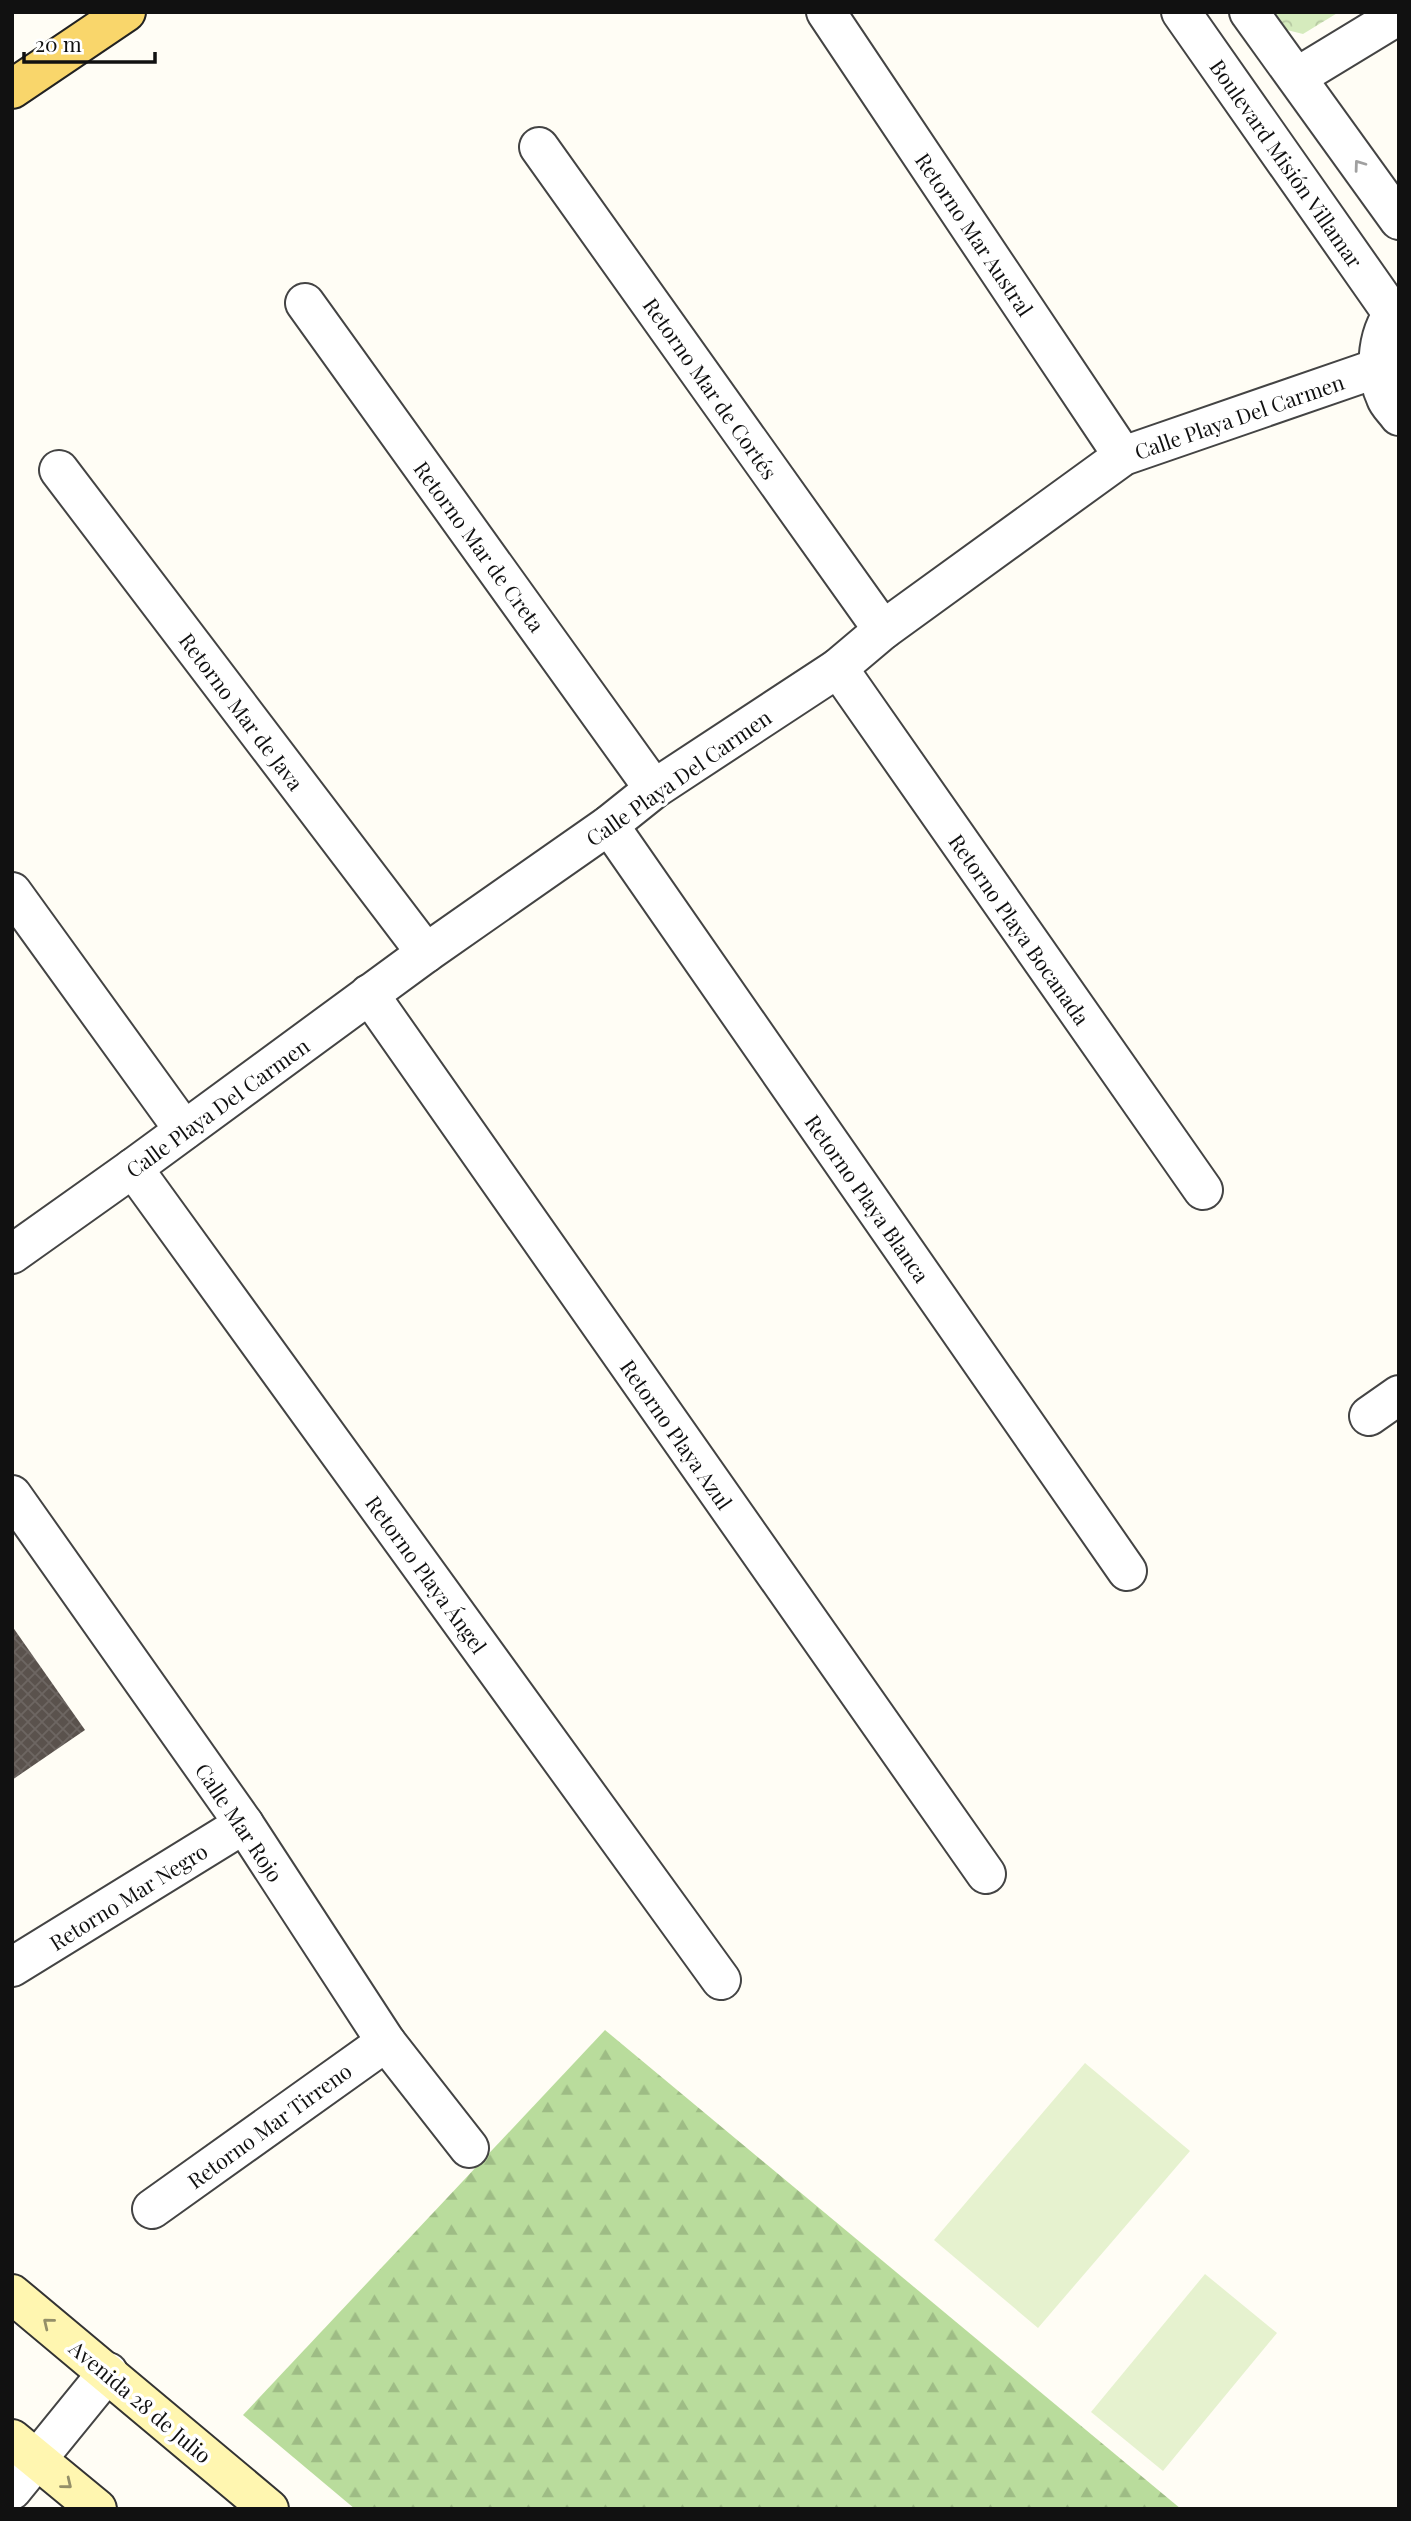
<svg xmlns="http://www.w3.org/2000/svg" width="1411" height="2521" font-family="'Playfair Display',serif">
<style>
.forest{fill:url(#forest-firs)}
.park{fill:url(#park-crowns)}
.pitch{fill:#e6f2cf}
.building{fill:url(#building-cross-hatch)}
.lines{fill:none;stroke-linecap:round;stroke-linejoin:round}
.minor-casing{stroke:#444;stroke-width:42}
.tertiary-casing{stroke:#444;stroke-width:42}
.secondary-casing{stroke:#333;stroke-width:42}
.primary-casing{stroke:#222;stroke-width:42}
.minor{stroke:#fff;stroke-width:38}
.tertiary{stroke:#fff;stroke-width:38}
.secondary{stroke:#fff6b0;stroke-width:38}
.primary{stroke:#f9d66b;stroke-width:38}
.oneway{stroke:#a0a0a0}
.oneway2{stroke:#948f68}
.labels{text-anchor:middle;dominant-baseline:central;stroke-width:7;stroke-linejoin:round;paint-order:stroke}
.street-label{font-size:21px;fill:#111;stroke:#fff}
</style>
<defs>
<pattern id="forest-firs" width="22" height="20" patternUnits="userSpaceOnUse" patternTransform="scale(1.75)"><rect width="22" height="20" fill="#b9dc9c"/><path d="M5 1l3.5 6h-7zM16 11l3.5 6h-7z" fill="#9ebc85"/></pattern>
<pattern id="park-crowns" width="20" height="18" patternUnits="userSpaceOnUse" patternTransform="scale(1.75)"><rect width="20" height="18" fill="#d5ebbd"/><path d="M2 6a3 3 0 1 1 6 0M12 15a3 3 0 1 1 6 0" fill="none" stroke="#b6c8a1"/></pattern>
<pattern id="building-cross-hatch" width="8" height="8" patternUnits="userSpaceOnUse" patternTransform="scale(1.75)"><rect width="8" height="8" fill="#5a524d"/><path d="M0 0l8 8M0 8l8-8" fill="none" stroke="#6d6662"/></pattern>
</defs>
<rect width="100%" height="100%" fill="#fffdf5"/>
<polygon class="forest" points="605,2030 1181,2509 355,2509 243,2415"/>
<polygon class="park" points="1275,12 1339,12 1303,34 1287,30"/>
<g class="pitch">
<polygon points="1085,2063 1190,2151 1038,2328 934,2240"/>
<polygon points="1205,2274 1277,2333 1163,2471 1091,2412"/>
</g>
<polygon class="building" points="12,1626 85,1730 12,1780"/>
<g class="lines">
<g class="minor-casing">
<g id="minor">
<polyline points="826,12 1123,456"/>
<polyline points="1297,77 1399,15"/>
<polyline points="539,147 883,630"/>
<polyline points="305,303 654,789"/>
<polyline points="59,470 426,953"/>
<polyline points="838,668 1203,1190"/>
<polyline points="609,825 1127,1571"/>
<polyline points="12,892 184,1130"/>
<polyline points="369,994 986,1874"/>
<polyline points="133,1168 721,1980"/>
<polyline points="1369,1416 1399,1395"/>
<polyline points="12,1495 244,1824 386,2042 469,2148"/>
<polyline points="12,1967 244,1824"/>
<polyline points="152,2209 386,2042"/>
</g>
</g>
<g class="tertiary-casing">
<g id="tertiary">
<polyline points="1181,12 1392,313"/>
<polyline points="1249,12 1399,220"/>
<path d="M 1399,307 C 1377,329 1373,370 1386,398 C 1388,404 1395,410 1399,416"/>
<polyline points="12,1254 133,1168 426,953 609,825 654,789 838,668 883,630 1123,456 1378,368"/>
<polyline points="12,2490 108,2372"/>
</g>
</g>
<g class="secondary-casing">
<g id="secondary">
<polyline points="12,2294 269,2509"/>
<polyline points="12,2439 97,2509"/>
</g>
</g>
<g class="primary-casing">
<polyline id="primary" points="12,89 126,12"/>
</g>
<use href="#minor" class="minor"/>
<use href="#tertiary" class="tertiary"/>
<use href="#secondary" class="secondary"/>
<use href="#primary" class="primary"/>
</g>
<defs><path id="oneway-chevron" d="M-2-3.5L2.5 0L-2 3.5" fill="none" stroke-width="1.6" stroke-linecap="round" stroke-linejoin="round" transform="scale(1.75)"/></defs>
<use class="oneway" href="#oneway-chevron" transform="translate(1359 165) rotate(-126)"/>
<g class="oneway2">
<use href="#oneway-chevron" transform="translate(48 2323) rotate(-141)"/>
<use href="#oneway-chevron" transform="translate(67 2484) rotate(39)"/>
</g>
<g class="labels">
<g class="street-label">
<text transform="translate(1287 163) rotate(55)">Boulevard Misión Villamar</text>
<text transform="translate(975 234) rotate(56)">Retorno Mar Austral</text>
<text transform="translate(711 388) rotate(55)">Retorno Mar de Cortés</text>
<text transform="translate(1239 416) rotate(-19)">Calle Playa Del Carmen</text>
<text transform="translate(480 546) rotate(54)">Retorno Mar de Creta</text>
<text transform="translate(242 711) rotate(53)">Retorno Mar de Java</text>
<text transform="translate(678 777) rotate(-35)">Calle Playa Del Carmen</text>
<text transform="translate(1020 929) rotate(55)">Retorno Playa Bocanada</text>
<text transform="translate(217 1107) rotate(-36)">Calle Playa Del Carmen</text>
<text transform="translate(868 1198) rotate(55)">Retorno Playa Blanca</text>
<text transform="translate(677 1434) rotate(55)">Retorno Playa Azul</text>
<text transform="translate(427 1574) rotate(54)">Retorno Playa Ángel</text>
<text transform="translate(240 1822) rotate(56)">Calle Mar Rojo</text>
<text transform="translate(128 1896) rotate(-32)">Retorno Mar Negro</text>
<text transform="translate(269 2125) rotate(-36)">Retorno Mar Tirreno</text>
<text transform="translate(141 2401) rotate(40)">Avenida 28 de Julio</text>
</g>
</g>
<rect width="1411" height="2521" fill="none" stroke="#111111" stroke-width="28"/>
<path d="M24 52v10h131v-10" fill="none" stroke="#111111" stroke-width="3.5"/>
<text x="35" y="52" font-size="21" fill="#111111" stroke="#ffffff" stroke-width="5" paint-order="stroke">20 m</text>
</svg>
